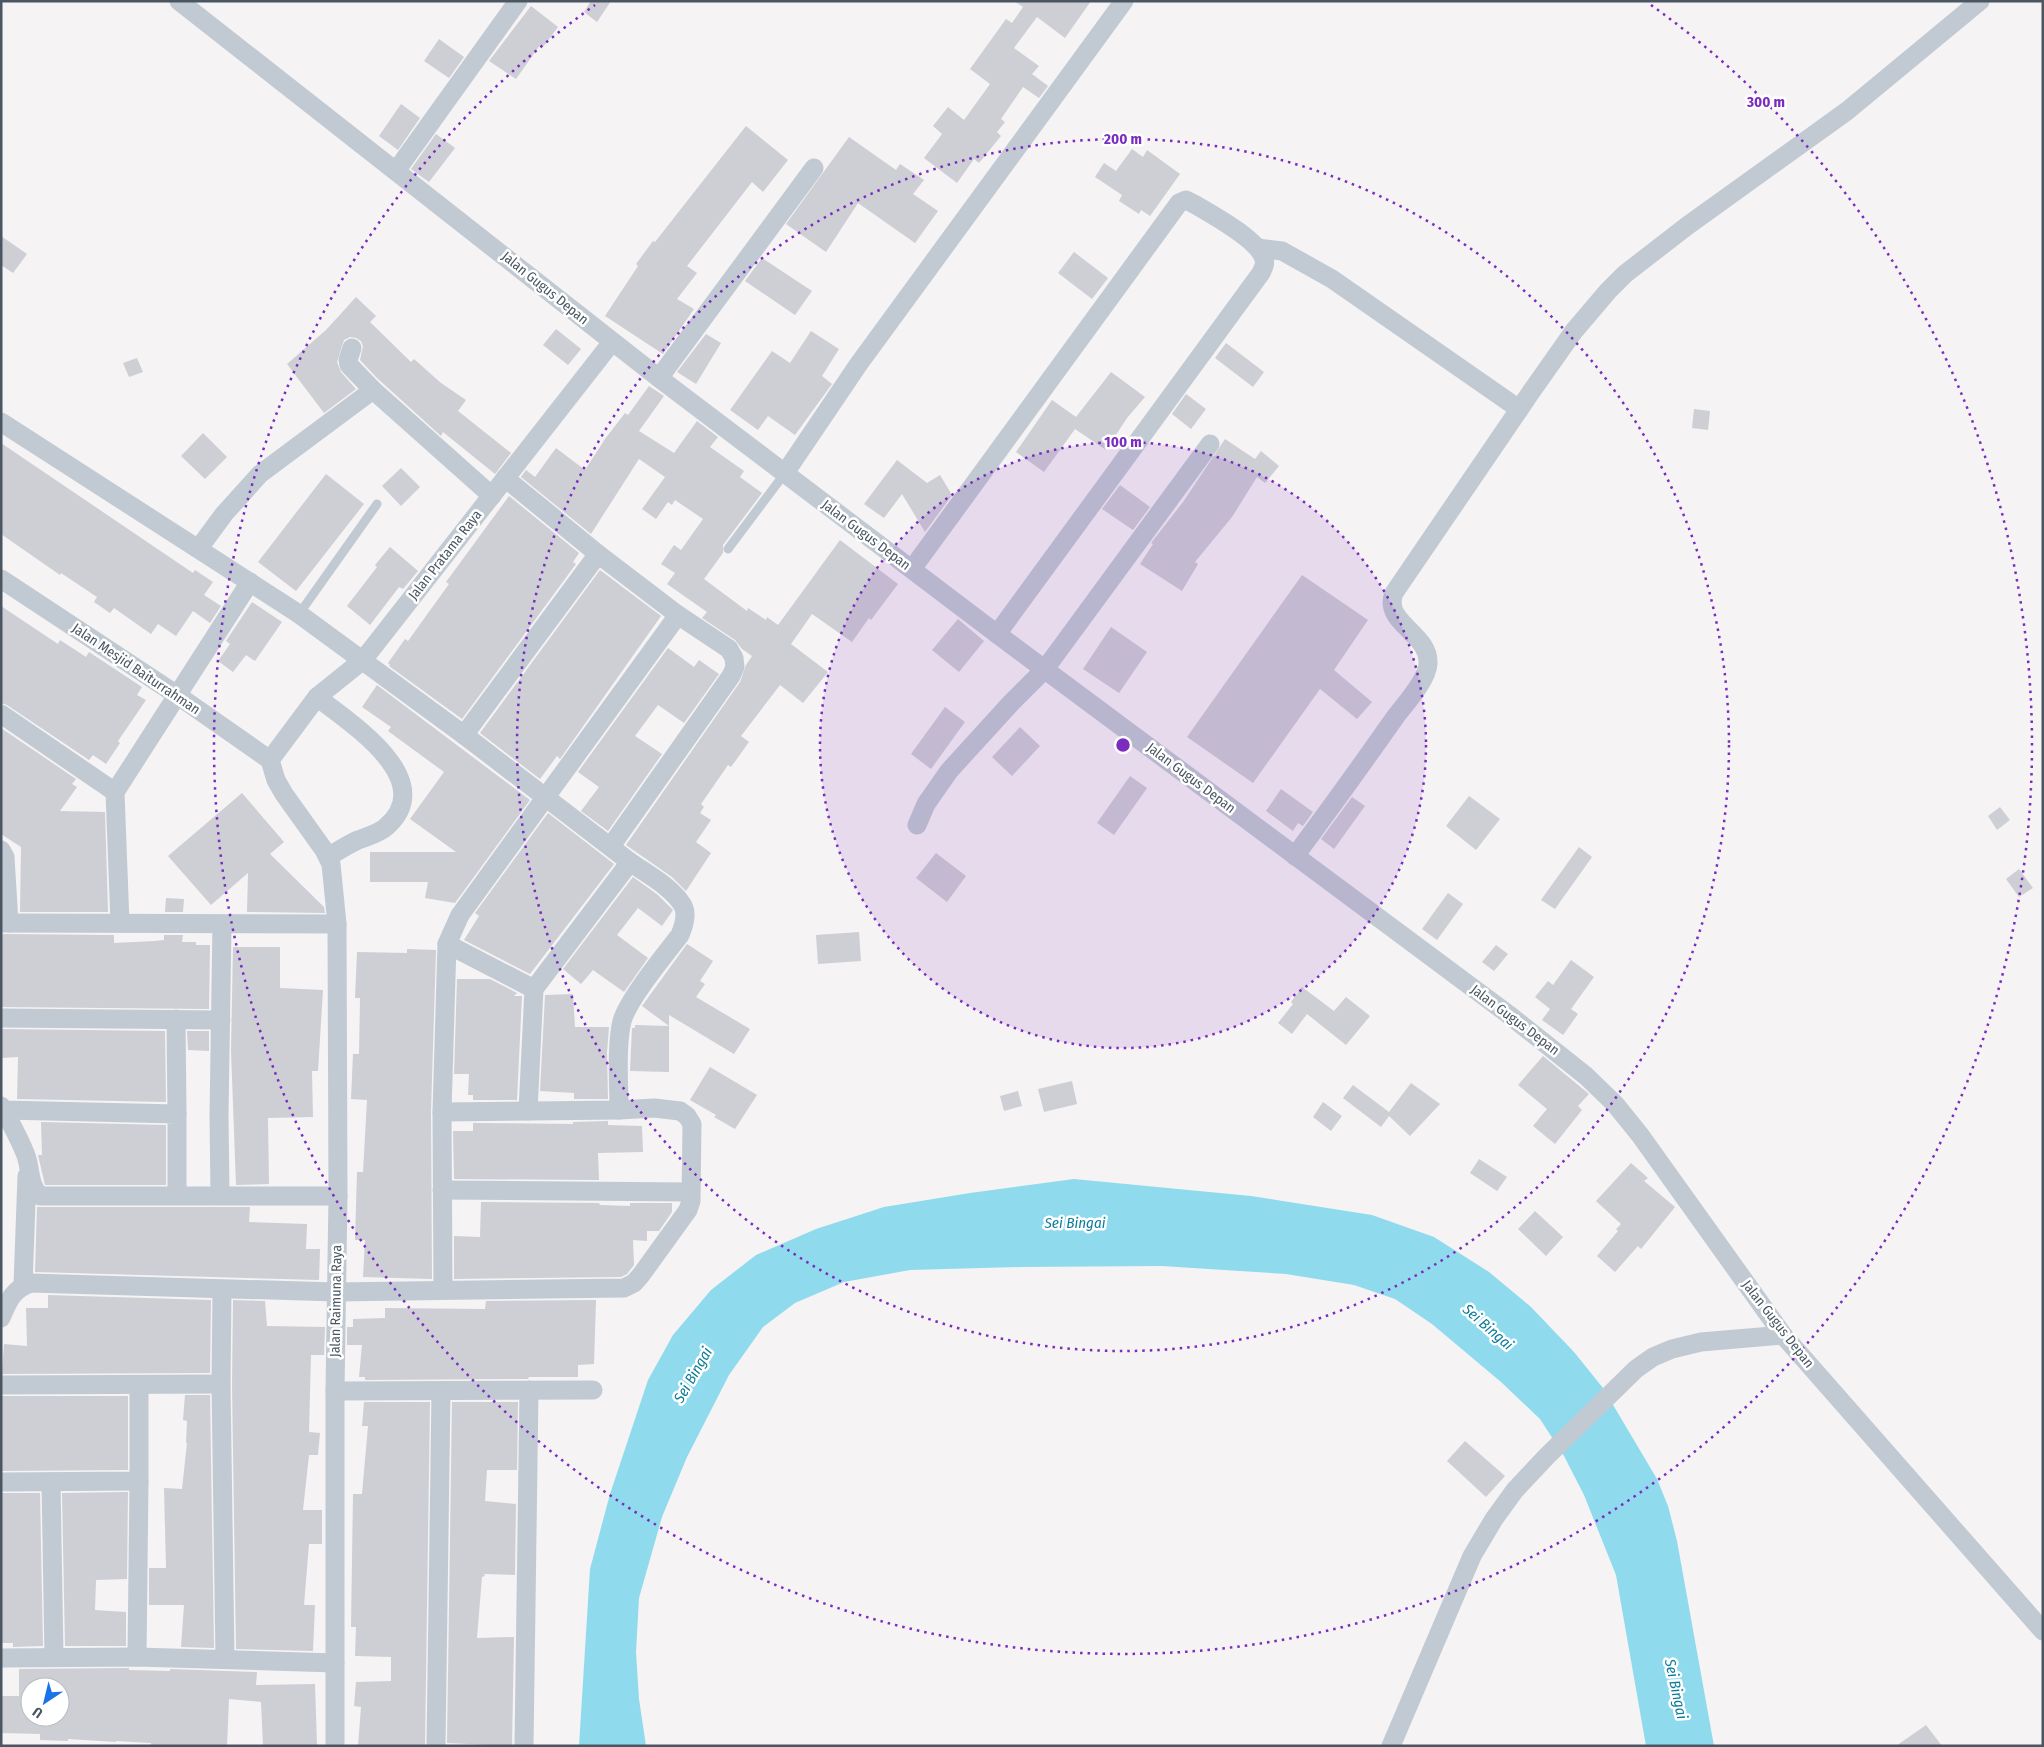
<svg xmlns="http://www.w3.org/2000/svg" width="2044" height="1747" font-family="'Fira Sans Condensed',sans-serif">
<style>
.water{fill:#90daee}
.building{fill:#cdcfd5;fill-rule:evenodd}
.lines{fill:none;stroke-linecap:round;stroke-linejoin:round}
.lane{stroke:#c1cad2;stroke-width:9}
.street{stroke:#c1cad2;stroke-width:19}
.ring{fill:none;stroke:#7b2cbf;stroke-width:2.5;stroke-dasharray:2.5 5}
.labels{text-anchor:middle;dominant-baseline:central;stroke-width:5;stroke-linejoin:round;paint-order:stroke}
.street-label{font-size:14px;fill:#4a5661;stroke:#fff}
.water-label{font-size:15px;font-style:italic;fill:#0c7c9b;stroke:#fff}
.centre{fill:#7b2cbf;stroke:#fff;stroke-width:2.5}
.ring-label{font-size:15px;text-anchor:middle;font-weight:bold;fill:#7b2cbf;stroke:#fff;stroke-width:5;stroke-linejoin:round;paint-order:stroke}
</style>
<rect width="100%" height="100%" fill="#f5f3f3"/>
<polygon class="water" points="1074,1179 1251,1196 1372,1215 1434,1237 1489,1272 1531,1307 1574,1352 1603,1388 1657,1479 1668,1506 1677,1541 1714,1746 1646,1746 1616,1575 1584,1495 1564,1456 1540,1419 1501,1382 1432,1324 1395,1299 1354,1285 1286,1274 1162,1266 1021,1267 910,1270 844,1282 795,1303 763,1327 729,1375 687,1457 662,1517 639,1598 636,1652 639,1699 646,1746 579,1746 590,1569 610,1494 648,1380 673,1335 711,1290 756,1255 816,1229 884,1207 970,1193"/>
<g class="building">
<polygon points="591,1 611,1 597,22 584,12"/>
<polygon points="1014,1 1091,1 1065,38 1037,17 1014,48 1039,66 1032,74 1048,86 1039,98 1023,87 1001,119 1005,122 997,132 1001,136 979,163 974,159 957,183 924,158 942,134 933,126 948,107 964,120 990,84 970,69 1006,19 1012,23 1023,7"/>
<polygon points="531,6 558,27 543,47 540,45 516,79 489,61"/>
<polygon points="439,39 464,57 449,78 424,61"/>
<polygon points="401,104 420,118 398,150 379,136"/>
<polygon points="746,126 788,160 763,192 752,182 687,266 697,273 677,299 694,309 663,354 605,316 638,266 636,264 653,241 655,242"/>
<polygon points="436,134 455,148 429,182 411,169"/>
<polygon points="849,137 896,170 900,164 924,180 913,194 938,211 915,243 858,203 826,252 786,224"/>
<polygon points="1132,149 1143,157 1147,150 1180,174 1150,216 1141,210 1139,214 1119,201 1122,195 1095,177 1104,163 1116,171"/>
<polygon points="1,236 27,254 13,273 1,265"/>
<polygon points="1074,252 1108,278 1092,299 1058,273"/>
<polygon points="762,258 812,291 795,315 745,281"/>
<polygon points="356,297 376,316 370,322 411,362 414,359 441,383 466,400 458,411 511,453 495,474 443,432 441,436 377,378 360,360 363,346 361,341 356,338 350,337 344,340 337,362 341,372 356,389 324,413 287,364 326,330"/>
<polygon points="556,329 581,349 568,365 543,345"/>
<polygon points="811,331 839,349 822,376 832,384 795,435 768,416 758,430 730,410 772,351 790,363"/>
<polygon points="706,334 721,343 696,384 677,372"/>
<polygon points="1226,343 1264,372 1253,387 1215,358"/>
<polygon points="137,358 143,372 129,377 123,363"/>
<polygon points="1111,372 1145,397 1127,418 1106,450 1075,429 1044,472 1016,452 1052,400 1076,417"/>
<polygon points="649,386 664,396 639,431 674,453 697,421 718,437 710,447 744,471 740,477 762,493 723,545 723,553 704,579 747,611 748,608 766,620 767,617 778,625 840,540 898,584 871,620 869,618 852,642 812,614 791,644 828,672 803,703 780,685 741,736 749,742 731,767 728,765 701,804 704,807 700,813 711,820 696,842 711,853 686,891 672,877 626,845 740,682 746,665 752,656 742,649 735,640 702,618 707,612 667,584 675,573 661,564 674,545 681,550 703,519 675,500 672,505 668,502 656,519 642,509 665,477 639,459 591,534 521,477 526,470 535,477 556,448 585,470 605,439 625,413 628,415"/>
<polygon points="1186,394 1206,409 1191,429 1172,414"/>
<polygon points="1694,409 1710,411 1708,430 1692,428"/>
<polygon points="203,433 227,457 205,479 181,456"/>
<polygon points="1225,439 1255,459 1261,451 1279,466 1265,483 1257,477 1232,517 1195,562 1198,564 1182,591 1140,564 1153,544 1151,543 1183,502"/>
<polygon points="1,443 193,573 195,570 213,582 204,595 221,606 210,623 193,611 176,636 158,624 151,634 114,608 110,613 94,602 97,597 61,573 60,575 1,534"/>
<polygon points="897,460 927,483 940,475 952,495 925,532 902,494 884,518 864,504"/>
<polygon points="401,468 420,487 401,506 382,486"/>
<polygon points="326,474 364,504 296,591 258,562"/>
<polygon points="1120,485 1150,507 1133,530 1102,509"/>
<polygon points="509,496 579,553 573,562 576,564 462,719 389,666 390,665 388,663 405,639 408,641 449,584 446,582"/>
<polygon points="390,547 418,571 403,589 399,587 370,625 347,606 377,567 375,565"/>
<polygon points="600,570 661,616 560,759 557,756 540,779 480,733"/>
<polygon points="1302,575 1368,620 1334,670 1372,702 1357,719 1320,689 1253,783 1187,737"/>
<polygon points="252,602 282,622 255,661 246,655 233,672 218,661 230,644 226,641"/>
<polygon points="1,606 58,644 60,640 86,657 89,652 142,687 137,695 146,700 118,741 120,743 106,764 93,755 89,760 7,705 1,703"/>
<polygon points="958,619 984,641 959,672 932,650"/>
<polygon points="1111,627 1147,652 1119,693 1083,669"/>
<polygon points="668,648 694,667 699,660 719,674 684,723 658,705 635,736 662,754 608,831 581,811 599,787 578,772"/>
<polygon points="377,685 530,800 455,903 425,898 428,882 370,882 370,852 456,852 410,819 444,772 388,731 391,727 362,707"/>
<polygon points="945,707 965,722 931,769 911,754"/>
<polygon points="1020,727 1040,746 1012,776 992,757"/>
<polygon points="1,728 76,779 72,784 77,787 60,811 105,812 108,912 20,912 21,847 1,834"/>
<polygon points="1130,776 1147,788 1114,835 1097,823"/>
<polygon points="1281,789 1313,812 1303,826 1298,823 1293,831 1266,811"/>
<polygon points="242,793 284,842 270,854 324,907 325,913 247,912 248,873 211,905 168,856"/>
<polygon points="1469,796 1500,819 1476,850 1446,826"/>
<polygon points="1352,797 1365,806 1334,849 1321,839"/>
<polygon points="2000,807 2010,820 1997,830 1988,816"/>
<polygon points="548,813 614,864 530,974 464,940 479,916 475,913"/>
<polygon points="1579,847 1592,857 1555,909 1541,900"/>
<polygon points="936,853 966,876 947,902 916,878"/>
<polygon points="2019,869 2033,888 2019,897 2006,879"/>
<polygon points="633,877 658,895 673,910 662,926 638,908 617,935 648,958 624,992 593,970 581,984 563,969"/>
<polygon points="1448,893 1463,904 1437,940 1422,929"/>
<polygon points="166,898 184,899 183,912 165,912"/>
<polygon points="859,932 861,961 818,964 816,935"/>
<polygon points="1,934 114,935 114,943 155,941 164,940 164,935 183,935 182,942 196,942 196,945 210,945 209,1009 1,1007"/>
<polygon points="687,944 713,961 700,981 705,984 696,997 750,1029 734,1054 669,1015 669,1072 630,1071 632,1028 635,1028 635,1025 669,1026 642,1006"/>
<polygon points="1496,945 1508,954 1494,971 1482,962"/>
<polygon points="233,947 280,947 280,988 323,990 318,1071 312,1071 313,1117 268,1118 269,1184 236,1185 231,1051"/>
<polygon points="407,949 436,950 431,1112 432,1279 363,1277 365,1240 355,1240 357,1172 363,1172 367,1100 351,1099 353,1054 359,1054 360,998 355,998 357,952 407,953"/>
<polygon points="1571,960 1594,977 1571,1009 1578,1014 1563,1035 1542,1020 1550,1009 1535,997 1548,981 1553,985"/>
<polygon points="457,979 490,979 517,993 514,996 522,996 517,1100 473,1100 473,1095 468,1095 469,1074 454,1074"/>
<polygon points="1302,987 1334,1011 1346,997 1370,1016 1346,1045 1307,1014 1292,1034 1278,1023 1293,1004 1291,1002"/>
<polygon points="573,994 575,1027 609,1027 607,1053 608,1099 574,1099 574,1093 540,1091 545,995"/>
<polygon points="1,1029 165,1031 166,1102 17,1099 18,1057 1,1058"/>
<polygon points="187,1031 209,1031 209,1051 188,1050"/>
<polygon points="1543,1056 1589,1094 1578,1106 1582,1110 1555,1144 1533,1126 1547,1109 1518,1085"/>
<polygon points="710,1067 757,1095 735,1129 714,1117 716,1115 690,1100"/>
<polygon points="1072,1081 1077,1104 1044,1112 1038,1089"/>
<polygon points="1411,1083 1440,1104 1410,1136 1389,1116 1381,1127 1343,1098 1353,1085 1389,1112"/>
<polygon points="1018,1091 1022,1106 1004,1111 1000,1096"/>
<polygon points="1323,1102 1342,1116 1331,1131 1313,1117"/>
<polygon points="608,1121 608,1125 642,1126 643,1152 598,1153 599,1180 454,1179 453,1131 473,1131 473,1123 573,1124 573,1122"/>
<polygon points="41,1122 166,1125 166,1185 45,1185 38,1155 42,1155"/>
<polygon points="1479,1159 1507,1177 1497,1191 1470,1173"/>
<polygon points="1631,1163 1648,1178 1644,1181 1675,1207 1641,1249 1638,1246 1615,1272 1597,1256 1618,1231 1616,1229 1621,1224 1596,1201"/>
<polygon points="481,1202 599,1203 600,1205 630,1206 630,1203 672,1203 672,1212 659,1231 647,1231 647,1241 633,1240 634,1265 627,1274 621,1277 454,1279 454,1236 480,1237"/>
<polygon points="37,1207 250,1207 249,1222 307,1224 306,1249 320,1249 319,1280 35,1272"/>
<polygon points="1535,1211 1563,1237 1546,1256 1518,1229"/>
<polygon points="48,1295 211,1300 210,1373 2,1374 4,1344 27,1346 26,1308 48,1308"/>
<polygon points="233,1300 265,1301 267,1326 325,1327 324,1355 311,1355 309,1432 320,1433 318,1455 309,1455 303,1510 322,1510 322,1544 309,1544 304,1605 315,1605 313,1651 236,1649 232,1384"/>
<polygon points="596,1300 594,1364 578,1365 578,1377 529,1377 528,1379 365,1380 365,1377 359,1377 362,1345 347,1345 347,1327 353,1327 353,1319 385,1318 385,1308 485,1309 486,1301"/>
<polygon points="185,1395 210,1395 214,1648 181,1647 184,1605 149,1605 149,1568 166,1568 164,1488 182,1489 187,1443 186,1443 187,1421 183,1420"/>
<polygon points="1,1396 128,1396 128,1470 1,1471"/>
<polygon points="364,1402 430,1402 425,1746 358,1746 361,1707 354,1706 356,1682 391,1681 391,1657 355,1656 356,1627 351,1627 353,1494 362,1494 368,1426 362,1426"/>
<polygon points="452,1402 518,1402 517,1470 487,1470 485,1501 516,1504 515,1575 484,1574 485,1576 482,1577 477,1638 514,1637 512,1746 447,1743"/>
<polygon points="1465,1441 1505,1476 1486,1497 1447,1461"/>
<polygon points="128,1492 127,1579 96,1580 95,1610 126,1612 126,1646 65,1646 62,1493"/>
<polygon points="1,1493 40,1493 43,1646 13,1647 13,1643 1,1643"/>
<path d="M 129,1668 L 129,1670 L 170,1671 L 170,1669 L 257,1672 L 256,1685 L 315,1684 L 317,1746 L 263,1746 L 261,1702 L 229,1699 L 227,1746 L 151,1746 L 151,1743 L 116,1741 L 116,1742 L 68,1739 L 68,1741 L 40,1740 L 40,1734 L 1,1733 L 1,1696 L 19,1696 L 19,1669 ZM 30,1687 L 60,1687 L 60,1717 L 30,1717 Z"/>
<polygon points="1926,1725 1942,1746 1896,1746"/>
</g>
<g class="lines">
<g class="lane">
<polyline points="728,549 785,473"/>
<polyline points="299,614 377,504"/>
</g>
<g class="street">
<polyline points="179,1 659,378 997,634 1508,1014 1586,1076 1615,1104 1640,1135 1783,1335 2043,1631"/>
<polyline points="396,171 518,1"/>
<polyline points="1258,248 1282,251 1332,279 1519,409"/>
<polyline points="352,348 348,360 349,365 373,390 492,496"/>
<polyline points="659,378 814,168"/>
<polyline points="1,422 299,614 464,735 630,862"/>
<polyline points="785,473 858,365 1124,1"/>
<polyline points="505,478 598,554 678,615 729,649 734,658 735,667 731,676 611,846"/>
<polyline points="199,548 224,514 260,474 373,390"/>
<path d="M 912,569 L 1179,203 L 1186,200 L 1194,204 C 1211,214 1259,240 1264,259 C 1266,264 1263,268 1261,273 L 997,634"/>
<polyline points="1,579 177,695 270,760"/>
<path d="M 317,697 C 350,723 440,780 386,827 C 378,834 368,836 358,840 C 347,845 338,851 328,857"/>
<polyline points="1,714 115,792"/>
<polyline points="464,735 598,554"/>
<polyline points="270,760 276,780 284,794 324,850 331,864 337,924 338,1196 335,1391 335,1746"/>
<polyline points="270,760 317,697 363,660 612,342"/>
<polyline points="917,825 926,804 949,771 1011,703 1045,669 1210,444"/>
<polyline points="1,850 5,857 9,923"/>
<path d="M 1295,856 C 1329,810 1363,763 1396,716 C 1406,703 1427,680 1428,664 C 1430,633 1382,623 1394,593 L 1531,392 L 1574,331 L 1608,291 L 1625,274 L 1687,226 L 1847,111 L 1980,1"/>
<polyline points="1,923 337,924"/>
<polyline points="120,923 115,792 250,582"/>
<path d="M 447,944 L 534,989 L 630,862 C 647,874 670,886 682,904 C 688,913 684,925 680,935 C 664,956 629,998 622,1021 C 616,1046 619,1085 619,1110"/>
<polyline points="1,1018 221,1020"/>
<polyline points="176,1019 177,1114"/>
<polyline points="1,1106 4,1110 177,1114 177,1195"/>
<path d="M 4,1110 C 11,1124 19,1138 25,1153 C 31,1166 28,1185 40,1196 L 338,1196"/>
<polyline points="528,1111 534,989"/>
<polyline points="442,1190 690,1192"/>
<polyline points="220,1195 219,1116 222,924"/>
<polyline points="23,1285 27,1176"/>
<polyline points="222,1289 221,1384 225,1659"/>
<polyline points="443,1289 442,1112 447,944 460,915 678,615"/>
<path d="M 1,1318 C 8,1301 13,1289 31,1283 L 336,1292 L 624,1288 L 634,1283 L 641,1275 L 688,1210 L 691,1201 L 692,1124 L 687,1116 L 680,1111 L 654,1108 L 619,1110 L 442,1112"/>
<polyline points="1,1385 221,1384"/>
<polyline points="335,1391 593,1390"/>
<polyline points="1,1482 139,1481 139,1386"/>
<polyline points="51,1482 54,1657"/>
<polyline points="137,1657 139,1481"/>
<polyline points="1,1658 137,1657 335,1663"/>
<polyline points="436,1746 441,1391"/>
<polyline points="524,1746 529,1390"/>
<polyline points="1391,1746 1472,1556 1494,1519 1515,1490 1547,1456 1636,1369 1653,1357 1672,1349 1701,1342 1783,1335"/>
</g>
</g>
<circle cx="1123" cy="745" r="303" fill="#7b2cbf" fill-opacity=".12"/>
<g class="ring">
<circle cx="1123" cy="745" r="303"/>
<circle cx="1123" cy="745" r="606"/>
<path d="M1651 5A909 909 0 1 1 595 5"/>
</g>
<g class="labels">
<g class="street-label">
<text transform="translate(545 288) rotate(39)">Jalan Gugus Depan</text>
<text transform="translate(866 535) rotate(37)">Jalan Gugus Depan</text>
<text transform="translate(445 555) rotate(-52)">Jalan Pratama Raya</text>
<text transform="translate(136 669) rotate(34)">Jalan Mesjid Baiturrahman</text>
<text transform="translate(1191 778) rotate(37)">Jalan Gugus Depan</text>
<text transform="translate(1515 1020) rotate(37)">Jalan Gugus Depan</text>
<text transform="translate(336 1301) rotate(-89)">Jalan Raimuna Raya</text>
<text transform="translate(1778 1324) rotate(52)">Jalan Gugus Depan</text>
</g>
<g class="water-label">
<text x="1075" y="1223">Sei Bingai</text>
<text transform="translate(1488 1327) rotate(41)">Sei Bingai</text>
<text transform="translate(693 1375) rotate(-60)">Sei Bingai</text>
<text transform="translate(1676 1689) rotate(78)">Sei Bingai</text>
</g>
</g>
<circle cx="1123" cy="745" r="8" class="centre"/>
<g class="ring-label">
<text x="1766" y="107">300 m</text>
<text x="1123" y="144">200 m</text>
<text x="1123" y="447">100 m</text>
</g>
<rect width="2044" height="1747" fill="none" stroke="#4a5661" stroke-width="5"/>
<g transform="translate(45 1702) rotate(215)"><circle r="24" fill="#ffffff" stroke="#b7bbc0"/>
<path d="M0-4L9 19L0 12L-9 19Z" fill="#1a73e8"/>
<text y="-8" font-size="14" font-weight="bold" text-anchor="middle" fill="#4a5661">U</text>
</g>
</svg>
